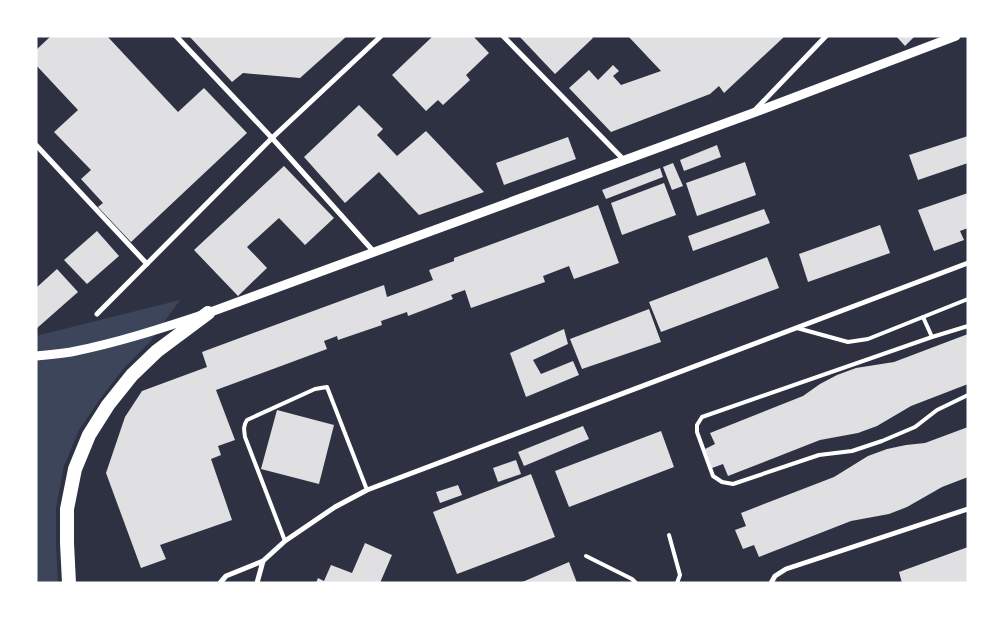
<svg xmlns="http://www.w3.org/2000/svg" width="1004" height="619" font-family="'Times New Roman',serif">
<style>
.green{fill:#3c4559}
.building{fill:#e0e0e3}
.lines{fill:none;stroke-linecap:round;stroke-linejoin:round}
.service{stroke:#fff;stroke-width:4}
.minor{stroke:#fff;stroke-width:5}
.tertiary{stroke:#fff;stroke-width:9}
.trunk{stroke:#fff;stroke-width:14}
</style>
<rect width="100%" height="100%" fill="#2d3142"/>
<polygon class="green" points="180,300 149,343 124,368 100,399 79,430 64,466 56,508 56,543 58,583 36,583 36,336"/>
<g class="building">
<polygon points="51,36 107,36 178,112 204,88 247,133 131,242 98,207 103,203 81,179 91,170 54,132 78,110 36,65 36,50"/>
<polygon points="189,36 347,36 300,78 243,73 232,82"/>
<polygon points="433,36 473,36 489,53 466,75 470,80 443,105 438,100 426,111 392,75"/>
<polygon points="519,36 591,36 593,38 555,74"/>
<polygon points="628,36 785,36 724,93 719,86 710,94 611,132 569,88 589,70 598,80 613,65 619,71 613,76 621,85 661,71"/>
<polygon points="896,36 915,36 905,46"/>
<polygon points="359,105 383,129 377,135 397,156 426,131 484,192 419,215 379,172 345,203 304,157"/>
<polygon points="968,136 968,163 918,180 909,155"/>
<polygon points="568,137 576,159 504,185 496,163"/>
<polygon points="717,145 721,157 684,171 680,160"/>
<polygon points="745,162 756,195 697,216 686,183"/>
<polygon points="673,163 683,186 672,190 663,167"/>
<polygon points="284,166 334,218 305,245 279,218 247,247 267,268 238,296 194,250"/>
<polygon points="660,168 663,177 606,199 602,190"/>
<polygon points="664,183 676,215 622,235 611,203"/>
<polygon points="968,193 968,228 960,231 964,240 934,251 918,210"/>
<polygon points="598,205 619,263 574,279 569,266 543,276 545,282 471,308 465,290 451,295 453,299 408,316 407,312 381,321 382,325 338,340 337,336 324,341 327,349 216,390 235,440 218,446 221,455 211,459 232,520 160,545 166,559 141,568 106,473 125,417 142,391 207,367 202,352 384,285 387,297 433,280 429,270 454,261 454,258"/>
<polygon points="764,209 770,223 693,251 688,236"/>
<polygon points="880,225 890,253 808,282 799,254"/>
<polygon points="97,231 119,256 87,284 64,260"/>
<polygon points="767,257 779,288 661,332 649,302"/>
<polygon points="57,269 78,292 36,329 36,288"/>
<polygon points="649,309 661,342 582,369 570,339"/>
<polygon points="564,329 568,344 533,360 541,374 573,361 579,375 526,397 510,353"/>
<polygon points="968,334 968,384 911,406 877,426 858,433 820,440 728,476 723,464 712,468 705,449 715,444 710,433 803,396 820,384 837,375 856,368 894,362"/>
<polygon points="277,410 334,425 319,484 261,469"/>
<polygon points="583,426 589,439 524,466 518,452"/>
<polygon points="968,427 968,477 942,487 907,507 889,514 851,521 759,557 754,545 743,549 735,530 746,526 741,513 834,477 868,456 887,449 906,445 925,443"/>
<polygon points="661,431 674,467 569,507 555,471"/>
<polygon points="516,460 521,474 498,482 493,468"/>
<polygon points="531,474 555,537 457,574 433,512"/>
<polygon points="458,485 462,495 440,503 436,492"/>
<polygon points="365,543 392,555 380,583 316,583 318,578 324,581 331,565 352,573"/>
<polygon points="968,547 968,583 902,583 899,572"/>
<polygon points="569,562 577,583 520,583"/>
</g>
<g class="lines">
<g class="service">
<polyline points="923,317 932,337"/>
<polyline points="968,326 932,337 702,417 697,425 697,432 713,476 722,482 733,484 819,455 852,451 882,441 915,427 937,410 968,395"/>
<polyline points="797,328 848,342 868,339 968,299"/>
<polyline points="669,535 680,575 677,583"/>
<path d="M 285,541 L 245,437 C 244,430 243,426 247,420 L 315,389 L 327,387 L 367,490"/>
<polyline points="586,556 632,579 636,583"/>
</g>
<g class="minor">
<polyline points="176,36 272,138 375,253"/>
<polyline points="503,36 624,160"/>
<polyline points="756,109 826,36"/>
<polyline points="36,145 147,264"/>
<polyline points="97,314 272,138 381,36"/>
<polyline points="220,583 226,576 263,561"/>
<polyline points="257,583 263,561 285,541 335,507 367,490 968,263"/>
<polyline points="771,583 775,576 786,569 968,509"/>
</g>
<path class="tertiary" d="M 36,356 C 48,355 59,354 71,352 C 117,343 163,328 208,313 L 753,113 L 956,36"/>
<polyline class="trunk" points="69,583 67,543 67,509 75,469 89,435 108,405 132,375 157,351 208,313"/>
</g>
<rect width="1004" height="619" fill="none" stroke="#ffffff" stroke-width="75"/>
</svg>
